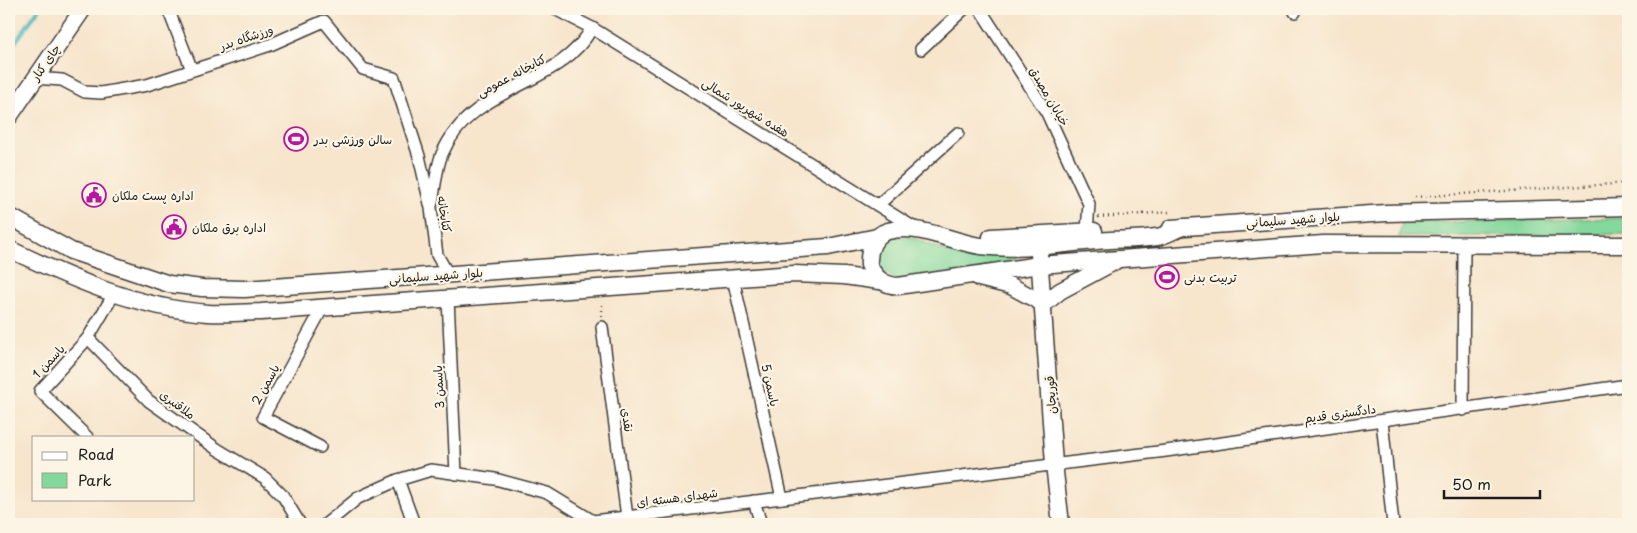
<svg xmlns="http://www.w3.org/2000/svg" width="1637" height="533" font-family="'Playpen Sans','Playpen Sans Arabic',sans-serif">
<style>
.green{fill:#83d89b;stroke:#507a5c}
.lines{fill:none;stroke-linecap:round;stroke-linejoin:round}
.stream{stroke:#43b3ba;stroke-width:4}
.street-casing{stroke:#3d3a36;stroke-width:14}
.secondary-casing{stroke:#3d3a36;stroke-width:19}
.path{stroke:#3d3a36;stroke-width:2.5;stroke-dasharray:1 4;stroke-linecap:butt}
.street{stroke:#fff;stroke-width:11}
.secondary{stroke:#fff;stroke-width:16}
.labels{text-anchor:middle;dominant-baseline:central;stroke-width:4.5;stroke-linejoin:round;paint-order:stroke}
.street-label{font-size:12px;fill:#1c1c1c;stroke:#fcf5e5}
.poi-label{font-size:12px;fill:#1c1c1c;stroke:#fcf5e5;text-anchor:start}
</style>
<rect width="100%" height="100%" fill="#fcf5e5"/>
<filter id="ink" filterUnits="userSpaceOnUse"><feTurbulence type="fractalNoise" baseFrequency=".02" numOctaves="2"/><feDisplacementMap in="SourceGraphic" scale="10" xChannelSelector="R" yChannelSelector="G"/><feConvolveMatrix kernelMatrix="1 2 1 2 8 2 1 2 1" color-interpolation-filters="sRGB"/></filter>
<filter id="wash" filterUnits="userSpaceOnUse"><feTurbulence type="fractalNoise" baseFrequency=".0096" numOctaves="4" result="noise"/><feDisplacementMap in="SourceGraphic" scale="20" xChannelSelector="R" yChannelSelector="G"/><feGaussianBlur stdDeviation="1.12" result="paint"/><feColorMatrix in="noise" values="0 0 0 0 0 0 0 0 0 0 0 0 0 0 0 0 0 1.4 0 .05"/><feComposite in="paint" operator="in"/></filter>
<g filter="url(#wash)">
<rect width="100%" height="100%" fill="#f7e5cc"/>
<g class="green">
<polygon points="1628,218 1628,234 1399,237 1402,223"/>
<path d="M 893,236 L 911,237 L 945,251 L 1015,254 L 1017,265 L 899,282 L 884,272 C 876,257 882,247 893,236 Z"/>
</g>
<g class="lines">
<polyline class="stream" points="9,51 39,9"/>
</g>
</g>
<g filter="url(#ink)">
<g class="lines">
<g class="street-casing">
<g id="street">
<polyline points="168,9 192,70"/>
<polyline points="555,9 592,28 916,229"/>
<polyline points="980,9 1047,113 1089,204 1087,231"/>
<polyline points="1295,12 1295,9"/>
<polyline points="921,49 964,9"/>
<polyline points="33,78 62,80 85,92 101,93 147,85 270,45 324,21 363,69 394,78 419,156 431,208 437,255 448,274"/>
<path d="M 432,203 C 435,187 436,168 442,154 C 473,82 557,90 592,28"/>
<polyline points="878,205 958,133"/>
<polyline points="733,278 782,498"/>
<polyline points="448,298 456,474"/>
<polyline points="602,327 627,517"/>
<polyline points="88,338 149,401 217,449 265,478 283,496 300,524"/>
<polyline points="1463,410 1464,244"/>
<polyline points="1382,421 1393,524"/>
<polyline points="87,437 40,391 88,338 114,294"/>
<polyline points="320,447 263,417 323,307"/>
<polyline points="398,480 414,524"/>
<polyline points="754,501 761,524"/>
<polyline points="326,524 358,498 398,480 431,470 495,479 547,493 593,521 1166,451 1628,385"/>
</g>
</g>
<g class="secondary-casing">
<g id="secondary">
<polyline points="9,117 83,9"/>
<polyline points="9,216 71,251 169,284 202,288 244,289 828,247 877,237"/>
<path d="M 1182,227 C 1174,230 1165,236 1157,237 C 1137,240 1116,239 1096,241 C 1058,244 1019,251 981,246 C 951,242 919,223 888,231 C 873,235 868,251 869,265 C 875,278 883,285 898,286 L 1039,265 L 1323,244 L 1628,245"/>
<polyline points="1171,228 1386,213 1628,207"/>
<polyline points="991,237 1094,231"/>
<path d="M 9,249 C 72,279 137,308 208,313 C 225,314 243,312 261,312 L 794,274 L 844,276 L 880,281"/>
<polyline points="1039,254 1054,464 1061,524"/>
<polyline points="979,278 1011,286 1044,304 1060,291 1114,262"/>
</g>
</g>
<g class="path">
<polyline points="1415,197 1628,183"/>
<polyline points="1098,217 1170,212"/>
<polyline points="602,316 602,301"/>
</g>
<use href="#street" class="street"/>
<use href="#secondary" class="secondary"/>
</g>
</g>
<defs>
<g id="stadium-ring" transform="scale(1.25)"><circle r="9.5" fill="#fcf5e5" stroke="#b5179e" stroke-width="1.5"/><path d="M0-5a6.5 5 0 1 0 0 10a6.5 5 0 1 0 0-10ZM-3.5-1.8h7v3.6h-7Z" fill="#b5179e"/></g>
<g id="civic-ring" transform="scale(1.25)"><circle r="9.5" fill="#fcf5e5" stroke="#b5179e" stroke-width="1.5"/><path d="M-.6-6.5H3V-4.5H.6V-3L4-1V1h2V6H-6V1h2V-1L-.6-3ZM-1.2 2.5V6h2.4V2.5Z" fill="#b5179e"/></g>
</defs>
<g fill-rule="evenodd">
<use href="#stadium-ring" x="296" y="139"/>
<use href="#civic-ring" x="94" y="195"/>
<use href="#civic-ring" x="174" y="227"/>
<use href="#stadium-ring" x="1167" y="277"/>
</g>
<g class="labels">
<g class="street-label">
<text transform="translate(246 37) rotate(-19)">ورزشگاه بدر</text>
<text transform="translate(45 62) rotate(-55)">چای کنار</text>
<text transform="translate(511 75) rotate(-28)">کتابخانه عمومی</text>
<text transform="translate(1050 96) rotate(60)">خیابان مصدق</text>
<text transform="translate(746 107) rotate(32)">هفده شهریور شمالی</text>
<text transform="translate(445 214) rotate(81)">کتابخانه</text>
<text transform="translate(1293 219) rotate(-4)">بلوار شهید سلیمانی</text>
<text transform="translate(436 275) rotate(-4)">بلوار شهید سلیمانی</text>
<text transform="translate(48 361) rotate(-47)">یاسمن 1</text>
<text transform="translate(265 384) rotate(-61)">یاسمن 2</text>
<text transform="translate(771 385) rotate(78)">یاسمن 5</text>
<text transform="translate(438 387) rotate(-93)">یاسمن 3</text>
<text transform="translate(1050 395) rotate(-94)">قوریجان</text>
<text transform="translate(178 404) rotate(36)">ملاقنبری</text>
<text transform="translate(1340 413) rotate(-8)">دادگستری قدیم</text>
<text transform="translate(628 420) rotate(82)">نقدی</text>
<text transform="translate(677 497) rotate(-7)">شهدای هسته ای</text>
</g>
<g class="poi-label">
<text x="314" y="139">سالن ورزشی بدر</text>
<text x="112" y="195">اداره پست ملکان</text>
<text x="192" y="227">اداره برق ملکان</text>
<text x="1184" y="277">تربیت بدنی</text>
</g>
</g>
<rect width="1637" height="533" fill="none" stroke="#fcf5e5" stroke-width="30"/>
<rect x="32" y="436" width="162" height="65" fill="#fcf5e5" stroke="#a29e95"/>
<rect x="42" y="452" width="25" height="8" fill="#ffffff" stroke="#a29e95"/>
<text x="78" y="460" font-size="15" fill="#1c1c1c">Road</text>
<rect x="42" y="473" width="25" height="15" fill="#83d89b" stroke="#a29e95"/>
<text x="78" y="486" font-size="15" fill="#1c1c1c">Park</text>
<path d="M1444 490v8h96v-8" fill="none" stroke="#1c1c1c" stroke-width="2.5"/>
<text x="1452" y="490" font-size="15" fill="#1c1c1c" stroke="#fcf5e5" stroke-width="4" paint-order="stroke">50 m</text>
</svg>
